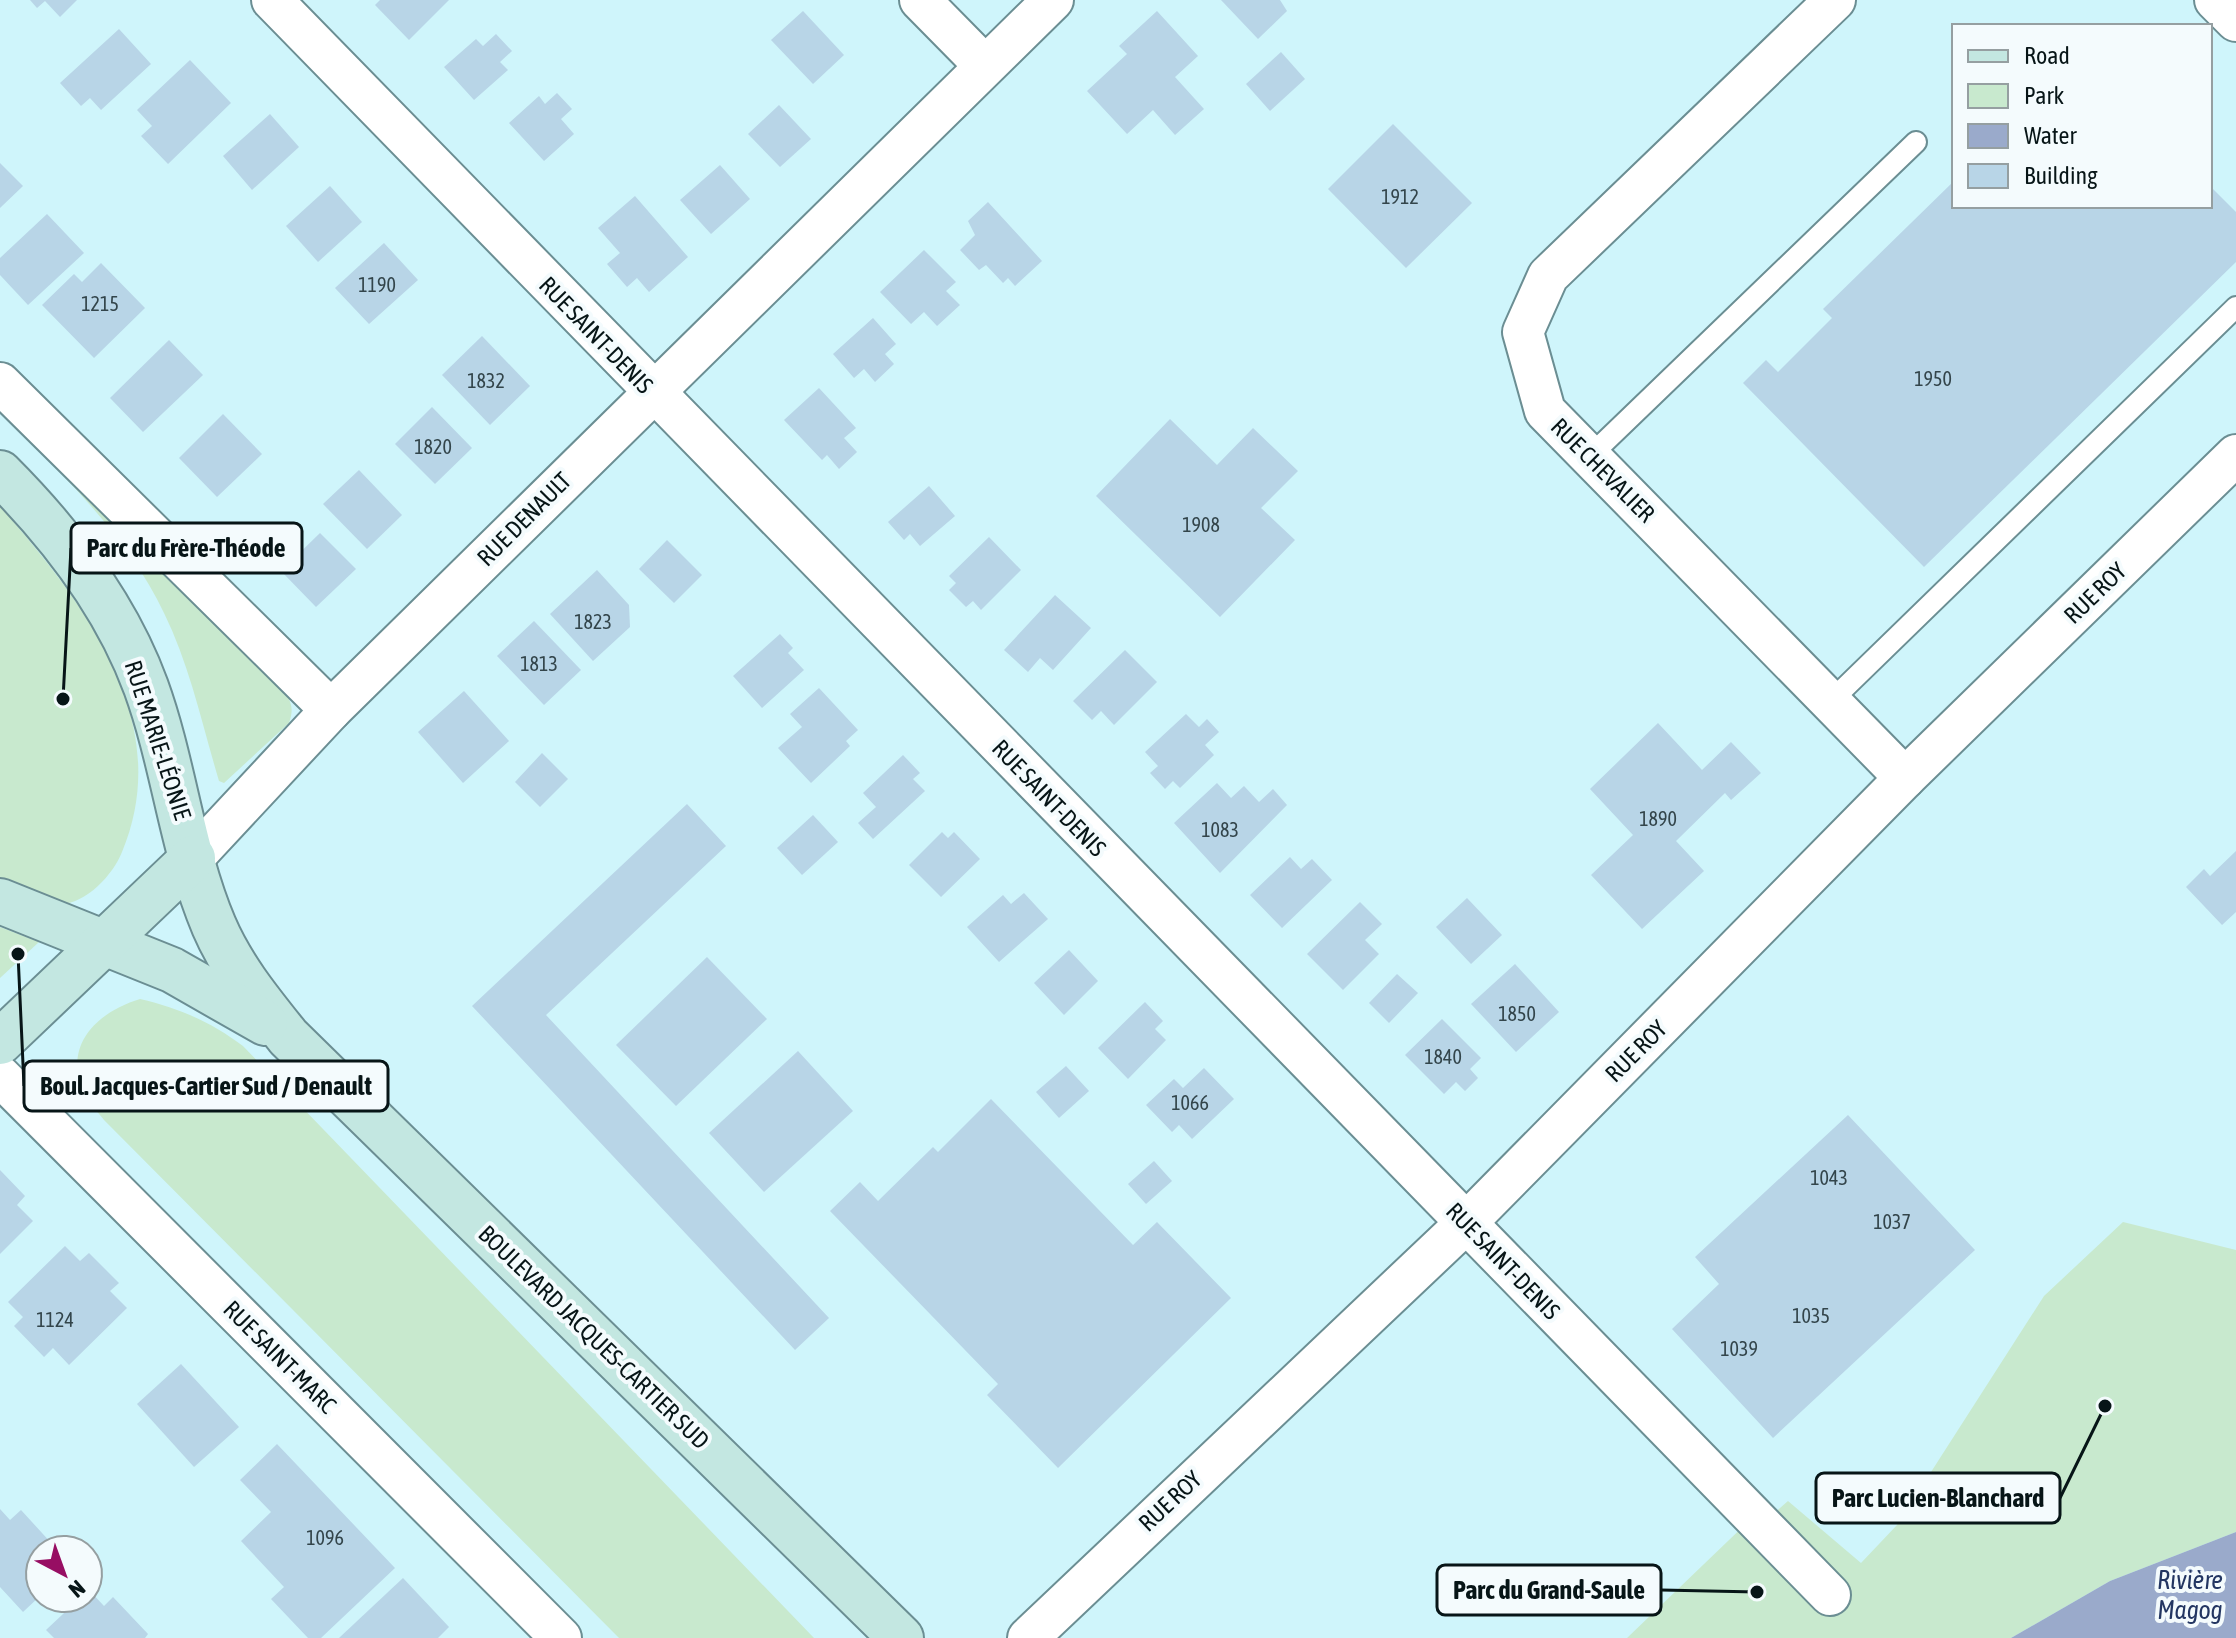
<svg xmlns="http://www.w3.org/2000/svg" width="2236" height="1638" font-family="'Asap Condensed',sans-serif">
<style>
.green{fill:#c8e9ce}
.water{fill:#9aaacb}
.building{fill:#b8d5e7}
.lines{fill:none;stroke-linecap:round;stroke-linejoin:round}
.service-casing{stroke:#6b8e93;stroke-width:24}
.minor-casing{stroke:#6b8e93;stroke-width:44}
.secondary-casing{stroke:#6b8e93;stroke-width:48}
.service{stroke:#fff;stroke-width:20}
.minor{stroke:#fff;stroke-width:40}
.secondary{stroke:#c3e7e1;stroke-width:44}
.labels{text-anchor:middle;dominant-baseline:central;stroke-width:8;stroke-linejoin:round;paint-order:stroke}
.number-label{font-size:20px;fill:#33454b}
.street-label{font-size:24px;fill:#071517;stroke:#f4fbfd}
.water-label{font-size:26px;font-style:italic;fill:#233662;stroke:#f4fbfd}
.leader{fill:none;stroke:#071517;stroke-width:3}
.callout-dot{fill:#071517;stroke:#f4fbfd;stroke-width:3}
.callout{fill:#f4fbfd;stroke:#071517;stroke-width:3}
.callout-label{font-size:26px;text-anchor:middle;font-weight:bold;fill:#071517}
</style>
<rect width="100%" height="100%" fill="#cff5fb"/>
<g class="green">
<path d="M 16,427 L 282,687 C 290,700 295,707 289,723 L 224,783 L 219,781 C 202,724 190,666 164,613 C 130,541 71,483 16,427 Z"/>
<path d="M 0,506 C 82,601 177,720 122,852 C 113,875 85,905 59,904 C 41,904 18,893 0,888 Z"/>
<polygon points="0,927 39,942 0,978"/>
<path d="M 140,999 C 179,1008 211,1022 243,1046 L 814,1638 L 619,1638 L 104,1120 C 98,1112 89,1104 85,1095 C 61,1046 97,1012 140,999 Z"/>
<polygon points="2123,1222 2236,1250 2236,1532 2110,1581 2011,1638 1627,1638 1754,1516 1762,1524 1788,1501 1861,1563 1897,1525 2044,1296"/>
</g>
<polygon class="water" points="2236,1532 2236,1638 2011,1638 2110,1581"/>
<g class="building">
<polygon points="30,0 77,0 60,17 45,1 37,8"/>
<polygon points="380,0 449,0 409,40 375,5"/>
<polygon points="1221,0 1280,0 1287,11 1258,39"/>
<polygon points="803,11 844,55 813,84 771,40"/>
<polygon points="1157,11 1198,56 1175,77 1204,109 1175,135 1153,110 1127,134 1087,91 1127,54 1119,46"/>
<polygon points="119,29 151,64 101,110 90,98 81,106 60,83"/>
<polygon points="496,34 512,51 500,62 508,70 474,100 444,67 476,39 483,46"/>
<polygon points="1281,52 1305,79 1270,111 1246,84"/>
<polygon points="190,60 231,103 168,164 141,136 152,126 137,110"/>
<polygon points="557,93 572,109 561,119 574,134 544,161 509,123 539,96 545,104"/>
<polygon points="779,105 811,139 780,167 748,134"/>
<polygon points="270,114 299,147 252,190 223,156"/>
<polygon points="1393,124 1472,203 1406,268 1328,189"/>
<polygon points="0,163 23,186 0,208"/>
<polygon points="720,165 750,199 711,234 680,200"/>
<polygon points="1954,181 1954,206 2210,206 2210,186 2236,212 2236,262 1924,567 1743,383 1766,360 1778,372 1832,318 1823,309"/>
<polygon points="330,186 362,222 318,262 286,226"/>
<polygon points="635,196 688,257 649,292 637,278 627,287 607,264 620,253 598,228"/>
<polygon points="988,202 1042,261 1015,286 1008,278 1003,283 986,265 979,270 960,250 975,235 968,221"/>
<polygon points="47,214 84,253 28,305 0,275 0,258"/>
<polygon points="384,243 418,280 369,324 335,288"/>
<polygon points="924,250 956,282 946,291 960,305 937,326 924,312 911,324 880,292"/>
<polygon points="101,263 145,308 94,358 42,305 74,274 82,282"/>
<polygon points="873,318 896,344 885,354 894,364 875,382 864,369 854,378 833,354"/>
<polygon points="482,336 530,386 490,425 442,375"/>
<polygon points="169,340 203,375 143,432 110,398"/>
<polygon points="819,388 856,428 844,438 857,452 839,469 827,455 822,460 784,420"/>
<polygon points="432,407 472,448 435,484 395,444"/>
<polygon points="223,414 262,454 217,497 179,458"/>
<polygon points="1170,419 1217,465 1253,428 1298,471 1261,508 1295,540 1220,617 1096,496"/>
<polygon points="359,470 402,515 367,549 323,504"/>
<polygon points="929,486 955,516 920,546 910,534 904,540 888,522"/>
<polygon points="320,533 356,569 316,607 281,571"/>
<polygon points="989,537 1021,570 981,610 973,601 966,607 949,590 956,583 949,576"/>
<polygon points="667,540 702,575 674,603 639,569"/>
<polygon points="597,570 629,605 630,627 593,661 550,614"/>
<polygon points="1055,595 1091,628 1053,670 1040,658 1028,672 1004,650"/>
<polygon points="534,621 581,670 544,705 497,656"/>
<polygon points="780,634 793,648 788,653 804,670 762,708 733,676"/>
<polygon points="1125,650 1157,682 1114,725 1101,711 1092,720 1073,701"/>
<polygon points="819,688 858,730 846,741 850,746 811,783 778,748 802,727 790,714"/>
<polygon points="464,691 509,741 463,783 418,732"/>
<polygon points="1186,714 1199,727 1207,719 1219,732 1205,745 1214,755 1180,788 1173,781 1165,789 1150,773 1158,766 1145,752"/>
<polygon points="1658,723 1702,770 1731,742 1761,773 1731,800 1725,793 1676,841 1704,871 1642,929 1591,875 1633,835 1590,789"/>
<polygon points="542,753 568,779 540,807 515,782"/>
<polygon points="903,755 920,773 913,779 925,791 873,839 858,823 876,807 863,793"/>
<polygon points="1217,783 1231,798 1244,786 1259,802 1273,789 1287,805 1220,873 1174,823"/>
<polygon points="687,804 726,846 546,1015 829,1318 795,1350 472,1006"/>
<polygon points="813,815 838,842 802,875 777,848"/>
<polygon points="942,832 948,838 954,832 980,859 941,897 909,865"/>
<polygon points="2236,851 2236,912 2222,925 2186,887 2204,869 2210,876"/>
<polygon points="1290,857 1301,869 1312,859 1332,880 1282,928 1250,895"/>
<polygon points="1024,893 1048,919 999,962 967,927 1003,895 1011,904"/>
<polygon points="1467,898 1502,935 1471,964 1436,927"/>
<polygon points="1360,902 1382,924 1365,940 1379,954 1343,990 1307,954"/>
<polygon points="1069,950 1098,981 1064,1015 1034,983"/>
<polygon points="707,957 767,1019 676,1106 616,1045"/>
<polygon points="1515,964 1559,1012 1516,1052 1471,1004"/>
<polygon points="1397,974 1418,993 1389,1023 1369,1003"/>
<polygon points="1145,1002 1163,1021 1155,1029 1166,1040 1128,1079 1098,1048"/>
<polygon points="1442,1019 1481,1058 1470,1069 1478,1078 1465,1091 1456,1082 1444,1094 1405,1055"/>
<polygon points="798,1051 853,1111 764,1192 709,1133"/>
<polygon points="1066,1066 1089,1091 1059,1118 1036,1092"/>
<polygon points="1204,1068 1234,1099 1192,1139 1179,1125 1172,1132 1146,1105 1174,1079 1183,1088"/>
<polygon points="991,1099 1133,1245 1157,1222 1231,1298 1058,1468 987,1395 998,1384 830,1211 860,1182 878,1201 933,1147 938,1152"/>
<polygon points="1848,1115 1975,1250 1773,1438 1672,1329 1719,1284 1695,1257"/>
<polygon points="1154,1161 1172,1181 1146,1204 1128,1184"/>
<polygon points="0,1170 25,1196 17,1205 33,1221 0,1254"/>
<polygon points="65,1246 80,1261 89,1253 119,1283 110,1291 127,1308 69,1365 53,1348 44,1357 14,1326 23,1317 8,1302"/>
<polygon points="181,1364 239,1427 194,1467 137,1404"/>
<polygon points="277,1444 395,1568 321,1638 308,1638 271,1599 284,1587 241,1541 271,1512 240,1480"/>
<polygon points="0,1509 10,1520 21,1510 53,1545 48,1550 40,1550 40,1596 23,1612 0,1587"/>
<polygon points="403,1578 449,1627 438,1638 339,1638"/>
<polygon points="88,1589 104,1606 113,1597 148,1634 145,1638 54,1638 46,1630 80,1598 88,1598"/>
</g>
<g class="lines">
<g class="service-casing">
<g id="service">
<polyline points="1590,456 1916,142"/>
<polyline points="1830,702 2236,307"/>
</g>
</g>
<g class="minor-casing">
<g id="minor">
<polyline points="272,0 1830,1595"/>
<polyline points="920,0 985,66"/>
<polyline points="1835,0 1548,276 1523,332 1545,411 1905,778"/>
<polyline points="2215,0 2236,21"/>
<polyline points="0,383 331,710"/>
<polyline points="193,858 331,710 1053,0"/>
<polyline points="0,1076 561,1638"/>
<polyline points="1028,1638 1466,1223 1905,778 2236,455"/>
</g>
</g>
<g class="secondary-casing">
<g id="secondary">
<path d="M 0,473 C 61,534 116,605 146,687 C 174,764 182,851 214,926 C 232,968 260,1002 288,1037 L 901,1638"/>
<polyline points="0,901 172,970 265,1023"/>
<polyline points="0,1042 193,858"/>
</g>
</g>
<use href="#service" class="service"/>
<use href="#minor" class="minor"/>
<use href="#secondary" class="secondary"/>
</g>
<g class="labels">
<g class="number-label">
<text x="1400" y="196">1912</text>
<text x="377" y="284">1190</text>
<text x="100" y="303">1215</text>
<text x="1933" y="378">1950</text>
<text x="486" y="380">1832</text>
<text x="433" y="446">1820</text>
<text x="1201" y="524">1908</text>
<text x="593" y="621">1823</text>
<text x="539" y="663">1813</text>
<text x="1658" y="818">1890</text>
<text x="1220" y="829">1083</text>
<text x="1517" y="1013">1850</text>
<text x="1443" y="1056">1840</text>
<text x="1190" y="1102">1066</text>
<text x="1829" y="1177">1043</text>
<text x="1892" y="1221">1037</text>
<text x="1811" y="1315">1035</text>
<text x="55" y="1319">1124</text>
<text x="1739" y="1348">1039</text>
<text x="325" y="1537">1096</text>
</g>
<g class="street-label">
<text transform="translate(596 335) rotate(46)">RUE SAINT-DENIS</text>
<text transform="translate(1603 470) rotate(45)">RUE CHEVALIER</text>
<text transform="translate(524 519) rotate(-45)">RUE DENAULT</text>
<text transform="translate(2095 593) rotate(-44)">RUE ROY</text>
<text transform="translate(158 740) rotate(72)">RUE MARIE-LÉONIE</text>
<text transform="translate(1049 798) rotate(46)">RUE SAINT-DENIS</text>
<text transform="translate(1636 1051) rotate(-45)">RUE ROY</text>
<text transform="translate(1503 1261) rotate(46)">RUE SAINT-DENIS</text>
<text transform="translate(594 1337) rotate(44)">BOULEVARD JACQUES-CARTIER SUD</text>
<text transform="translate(280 1357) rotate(45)">RUE SAINT-MARC</text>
<text transform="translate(1170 1501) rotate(-43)">RUE ROY</text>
</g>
<g class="water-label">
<text x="2190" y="1580">Rivière<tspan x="2190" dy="30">Magog</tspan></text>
</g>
</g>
<path class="leader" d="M63 699L71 548M18 954L24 1086M2105 1406L2060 1498M1757 1592L1661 1590"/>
<g class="callout-dot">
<circle cx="63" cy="699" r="8"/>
<circle cx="18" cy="954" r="8"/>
<circle cx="2105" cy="1406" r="8"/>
<circle cx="1757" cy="1592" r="8"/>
</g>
<g class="callout">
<rect x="71" y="523" width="231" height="50" rx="8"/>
<rect x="24" y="1061" width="364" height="50" rx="8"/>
<rect x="1816" y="1473" width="244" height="50" rx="8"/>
<rect x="1437" y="1565" width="224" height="50" rx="8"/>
</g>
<g class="callout-label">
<text x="186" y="557">Parc du Frère-Théode</text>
<text x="206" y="1095">Boul. Jacques-Cartier Sud / Denault</text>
<text x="1938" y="1507">Parc Lucien-Blanchard</text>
<text x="1549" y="1599">Parc du Grand-Saule</text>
</g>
<rect x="1952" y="24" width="260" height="184" fill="#f4fbfd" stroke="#959fa1" stroke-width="2"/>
<rect x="1968" y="50" width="40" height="12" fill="#c3e7e1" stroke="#959fa1" stroke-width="2"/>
<text x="2024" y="64" font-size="24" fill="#071517">Road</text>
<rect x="1968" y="84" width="40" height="24" fill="#c8e9ce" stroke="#959fa1" stroke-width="2"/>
<text x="2024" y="104" font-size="24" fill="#071517">Park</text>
<rect x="1968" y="124" width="40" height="24" fill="#9aaacb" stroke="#959fa1" stroke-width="2"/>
<text x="2024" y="144" font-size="24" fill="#071517">Water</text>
<rect x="1968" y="164" width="40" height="24" fill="#b8d5e7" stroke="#959fa1" stroke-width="2"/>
<text x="2024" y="184" font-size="24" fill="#071517">Building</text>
<g transform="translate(64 1574) rotate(139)"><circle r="38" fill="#f4fbfd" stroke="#959fa1" stroke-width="2"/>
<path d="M0-6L14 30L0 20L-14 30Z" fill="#970e63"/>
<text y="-12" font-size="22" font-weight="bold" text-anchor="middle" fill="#071517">N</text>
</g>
</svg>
